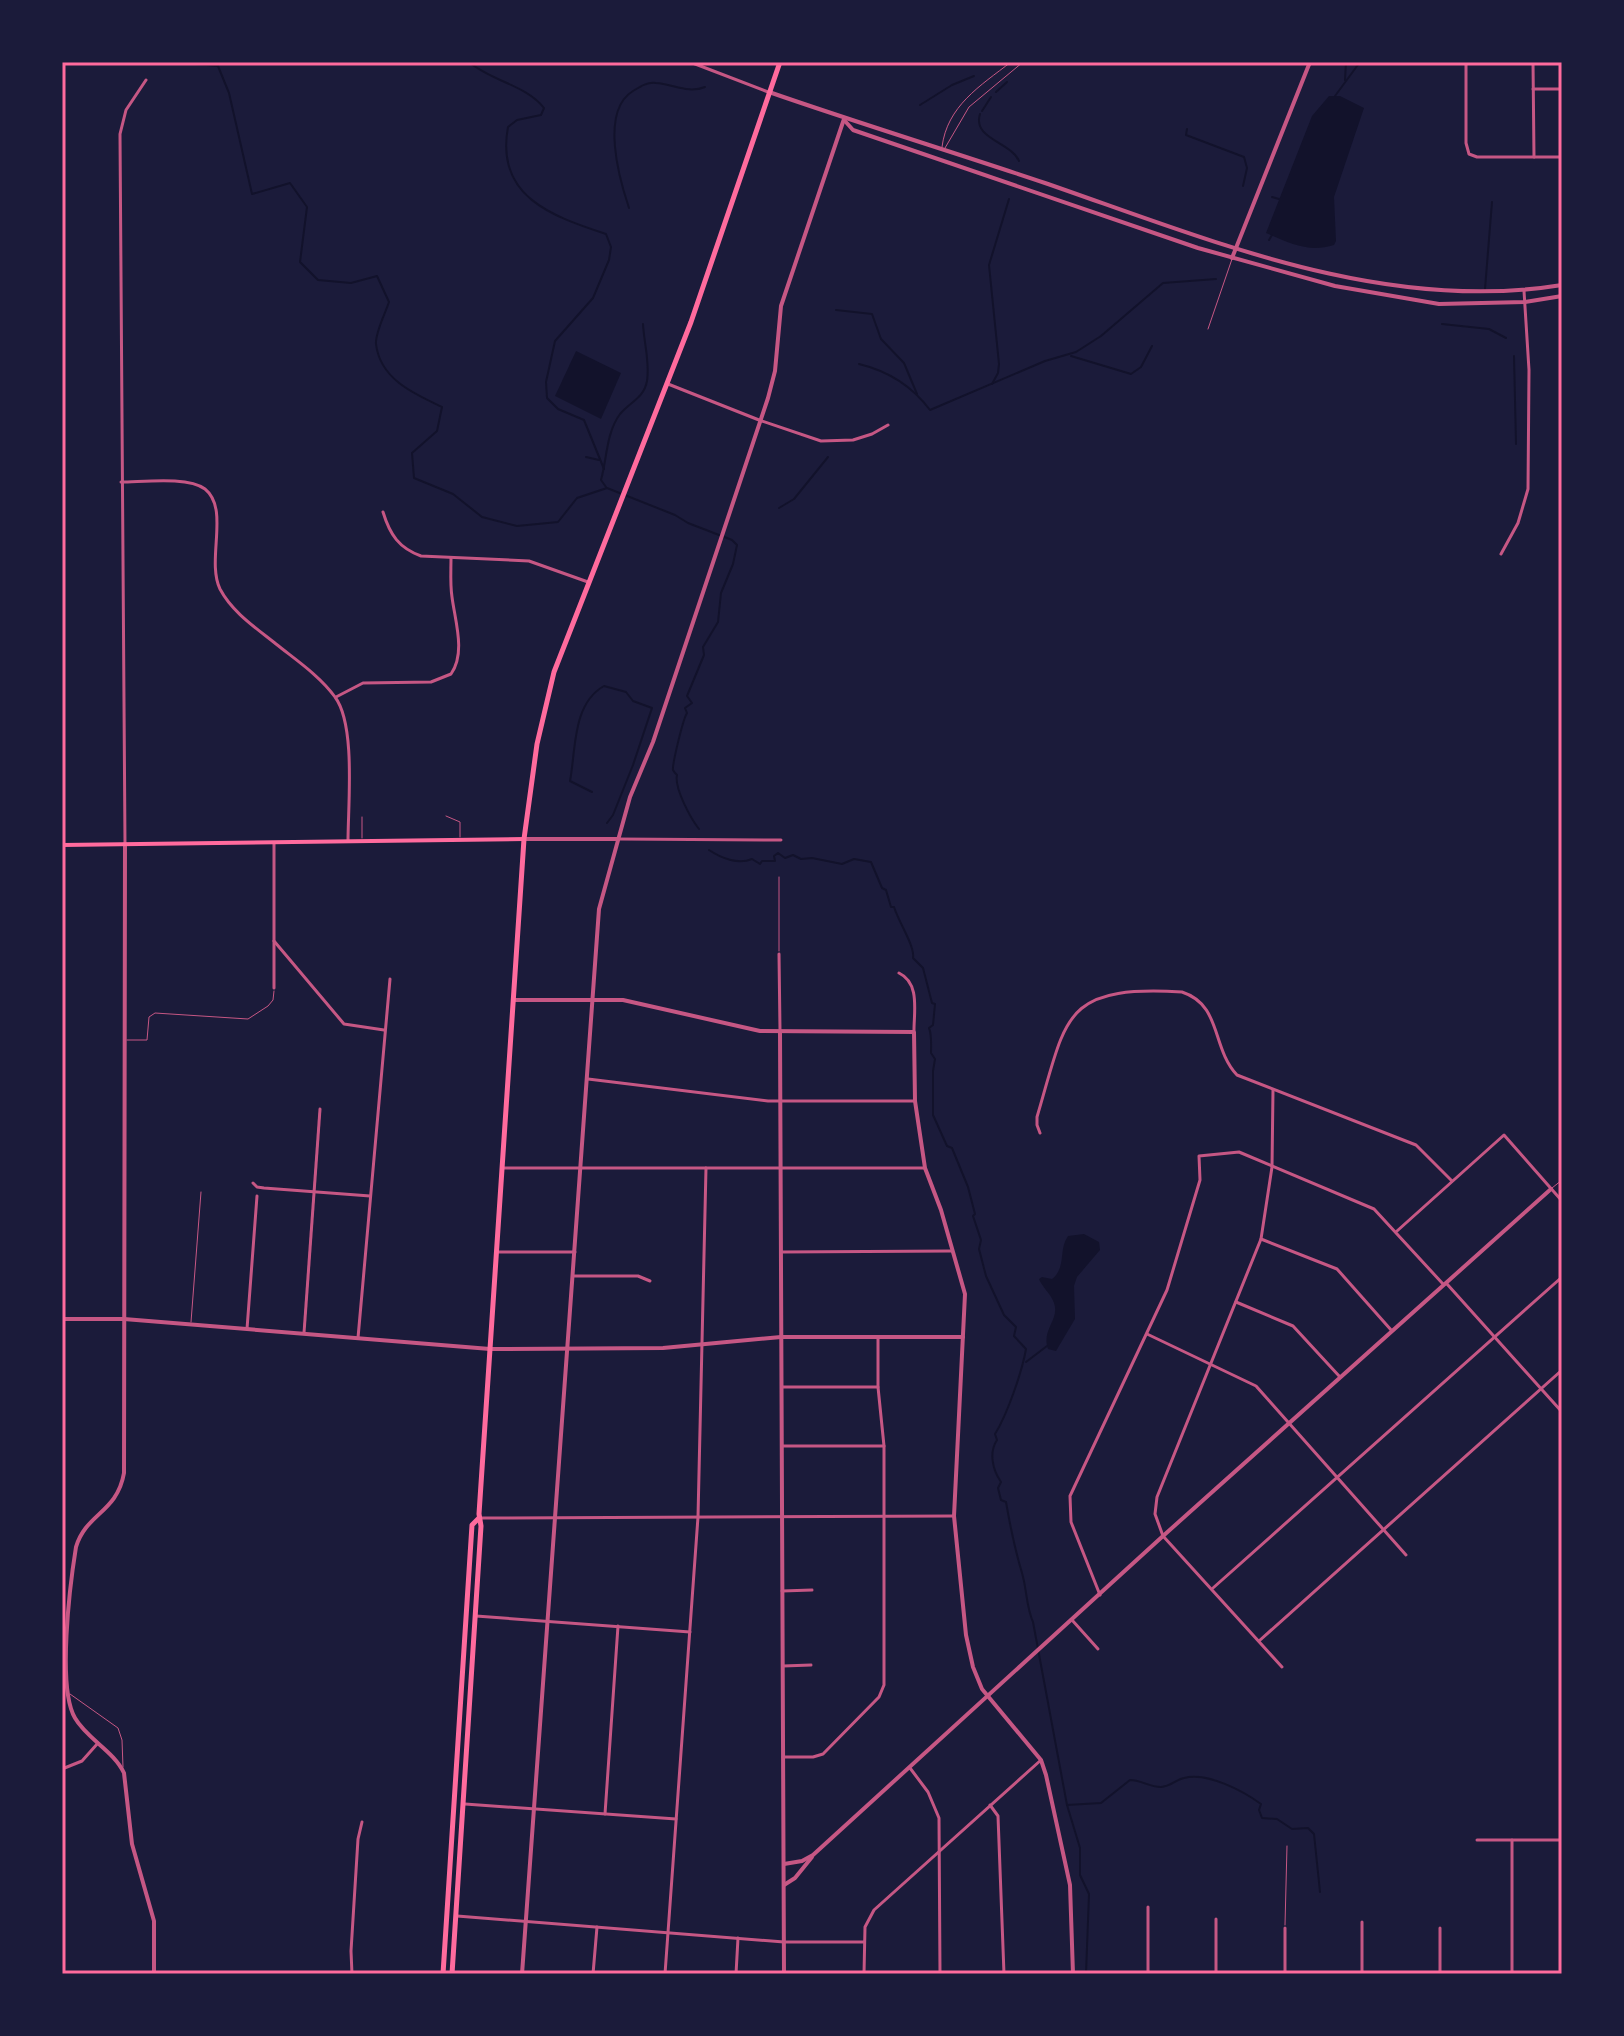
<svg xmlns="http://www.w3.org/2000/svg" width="1624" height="2036" font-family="Rubik,sans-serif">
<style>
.water{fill:#12122b}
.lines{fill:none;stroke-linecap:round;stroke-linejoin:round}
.stream{stroke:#12122b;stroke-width:2}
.service{stroke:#c65784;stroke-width:1}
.minor{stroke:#c65784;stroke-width:3}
.tertiary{stroke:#c65784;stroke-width:4}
.secondary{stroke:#ff6b9d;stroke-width:4}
.primary{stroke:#ff6b9d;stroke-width:5}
.neatline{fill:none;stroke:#ff6b9d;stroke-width:3}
</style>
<rect width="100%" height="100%" fill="#1b1b3a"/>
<g class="water">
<path d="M 1329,96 L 1340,96 L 1364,108 L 1334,197 L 1336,241 L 1334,245 C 1308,253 1290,243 1266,233 L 1312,116 Z"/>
<polygon points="576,351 621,373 601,419 555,396"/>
<path d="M 1084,1234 L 1099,1242 L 1100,1250 L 1077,1277 L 1074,1286 L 1075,1319 L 1056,1351 L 1048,1349 C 1041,1329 1060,1320 1054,1303 C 1051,1294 1042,1287 1039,1279 L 1042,1277 L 1052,1279 C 1067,1267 1058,1250 1068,1236 Z"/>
</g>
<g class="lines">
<g class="stream">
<path d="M 172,62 L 218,66 L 229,93 L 252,194 L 290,183 L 307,207 L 300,262 L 318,280 L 351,283 L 377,276 L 389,302 C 385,314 375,333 376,344 C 380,379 414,394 442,407 L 437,431 L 412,453 L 414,478 L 453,494 L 482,517 L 517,526 L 558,522 L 577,498 L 607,488 L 675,515 L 688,523 L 732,540 L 737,545 L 733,564 L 721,593 L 718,622 L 703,647 L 704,655 L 687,696 L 692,703 L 685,708 L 687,713 C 683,719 672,765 673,770 C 674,772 676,774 677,775 C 674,788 691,819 699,829"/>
<path d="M 469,62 C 491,81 526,85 544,108 L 541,115 L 517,120 L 508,127 C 495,196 551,216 606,234 L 611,247 L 609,260 L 593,298 L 555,341 L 546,382 L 547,398 L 558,409 L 584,420 L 604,469"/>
<polyline points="1345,80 1346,62"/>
<polyline points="996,92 1007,82"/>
<polyline points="1335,96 1360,62"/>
<polyline points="920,105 952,85 974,76"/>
<polyline points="982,111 991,97"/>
<path d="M 980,114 C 972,139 1011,142 1019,161"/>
<polyline points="1187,129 1186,135 1244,157 1247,168 1243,186"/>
<polyline points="1272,197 1279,199"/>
<path d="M 629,208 C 619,178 600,111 633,91 C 641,86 647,82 656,83 C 673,84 688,94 705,87"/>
<polyline points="1269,240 1272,235"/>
<polyline points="1485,289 1492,202"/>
<polyline points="836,310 872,314 881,339 904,363 917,394"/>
<polyline points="1442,324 1489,329 1506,338"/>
<polyline points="1071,356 1131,374 1141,367 1152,346"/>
<polyline points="1514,356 1516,444"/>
<path d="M 859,364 C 888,371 912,386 930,410 L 1045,361 L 1076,352 L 1101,336 L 1163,283 L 1216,279"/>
<polyline points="992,384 998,373 999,364 989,265 1009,199"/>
<polyline points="586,457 599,460"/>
<path d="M 606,487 L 601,480 C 607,459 606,433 620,414 C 630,402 644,398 647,381 C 650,363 644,343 643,324"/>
<polyline points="779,508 794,499 828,457"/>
<path d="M 592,792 L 570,781 C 576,750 572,704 604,686 L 626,692 L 633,701 L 652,708 L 633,765 L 613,815 L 607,823"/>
<path d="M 709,850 C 721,858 738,865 752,859 L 760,864 L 762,861 L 775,861 L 774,856 L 778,853 L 785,858 L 793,855 L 801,859 L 812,858 L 842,864 L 854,859 L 871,862 L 882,888 L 886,890 L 891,907 L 894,907 C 899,923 915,946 913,958 L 923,968 L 932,1003 L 935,1004 L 933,1025 L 929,1028 C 932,1035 931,1046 931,1053 L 935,1059 L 933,1071 L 933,1115 L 947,1146 L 952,1148 L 968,1187 L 975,1214 L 973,1216 L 981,1240 L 979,1249 L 986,1276 L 1004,1315 L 1016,1327 L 1014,1336 L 1026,1349 C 1022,1372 1007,1415 995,1434 L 997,1440 C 989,1452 992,1469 1001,1482 L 998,1488 L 1001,1500 L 1006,1502 C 1010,1525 1015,1550 1022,1573 C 1027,1590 1026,1606 1033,1622 L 1067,1805 L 1080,1848 L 1080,1875 L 1089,1894 L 1086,1974"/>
<polyline points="1026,1362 1047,1346"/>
<path d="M 1067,1805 L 1101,1803 L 1130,1780 C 1141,1780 1149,1787 1161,1787 C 1171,1786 1175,1780 1184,1778 C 1208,1772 1243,1791 1261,1804 L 1259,1810 L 1262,1818 L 1277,1819 L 1292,1829 L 1308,1828 L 1314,1834 L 1320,1892"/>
</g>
<g class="service">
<path d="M 942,147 C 947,106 980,86 1011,62"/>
<polyline points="945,148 969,107 1023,62"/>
<polyline points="1208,329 1232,259"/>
<polyline points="446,816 460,822 460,837"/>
<polyline points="362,838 362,817"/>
<polyline points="779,877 779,951"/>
<polyline points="127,1040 147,1040 149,1017 155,1013 248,1019 268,1006 273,1000 274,991"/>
<polyline points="1552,1188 1562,1180"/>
<polyline points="191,1322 201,1192"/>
<polyline points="70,1694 118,1728 122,1740 123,1767"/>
<polyline points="1285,1925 1287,1846"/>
</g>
<g class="minor">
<polyline points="690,62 768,92"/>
<polyline points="1466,62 1466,143 1469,154 1477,157 1562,157"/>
<polyline points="1533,62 1534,157"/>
<polyline points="1533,89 1562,89"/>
<polyline points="668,384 759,420 821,441 853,440 872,434 888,425"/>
<path d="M 121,482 C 142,482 188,476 205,489 C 230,509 206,560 220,589 C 232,612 256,628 276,644 C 296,660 320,676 335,697 C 356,725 348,805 348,841"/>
<path d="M 383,512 C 390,535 399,548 421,556 L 529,561 L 588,582"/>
<polyline points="1501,554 1518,523 1528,489 1529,370 1524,291"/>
<path d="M 336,697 L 363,683 L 431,682 L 451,674 C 466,653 455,621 452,597 C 450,584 451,571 451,558"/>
<polyline points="618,839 781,840"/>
<polyline points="274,843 274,988"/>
<polyline points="125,844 120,134 126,110 146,80"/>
<polyline points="274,941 344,1024 384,1030"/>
<polyline points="779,954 780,1030"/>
<path d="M 899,973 C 920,983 914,1011 914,1030"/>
<polyline points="588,1079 768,1101 915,1101"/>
<polyline points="1273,1090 1272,1167 1261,1239 1157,1497 1155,1514 1163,1536 1282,1667"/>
<path d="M 1040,1133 L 1037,1125 L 1037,1117 C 1067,1016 1062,985 1182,992 C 1222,1005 1211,1047 1237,1075 L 1416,1145 L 1452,1181"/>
<polyline points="502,1168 925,1168"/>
<polyline points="253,1183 257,1187 264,1188 370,1196"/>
<polyline points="1397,1231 1504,1135 1562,1201"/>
<polyline points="1261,1239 1337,1269 1392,1331"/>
<polyline points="499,1252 575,1252"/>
<polyline points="781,1252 951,1251"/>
<polyline points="573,1276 638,1276 650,1281"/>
<polyline points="1447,1284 1562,1412"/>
<polyline points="1236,1302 1293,1326 1340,1377"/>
<polyline points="247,1329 257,1196"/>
<polyline points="304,1333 320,1109"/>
<polyline points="1147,1334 1256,1386 1406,1555"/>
<polyline points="358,1338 390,979"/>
<polyline points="782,1387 878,1387"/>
<polyline points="782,1446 884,1446"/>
<polyline points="482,1518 954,1516"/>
<polyline points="1213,1588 1562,1277"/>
<polyline points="782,1591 812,1590"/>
<polyline points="1100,1595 1071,1522 1070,1496 1167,1290 1200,1180 1199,1156 1239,1152 1374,1209 1443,1284"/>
<polyline points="476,1616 690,1632"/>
<polyline points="1072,1620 1098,1649"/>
<polyline points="1259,1641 1562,1370"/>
<polyline points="783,1666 811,1665"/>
<polyline points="783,1757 813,1757 823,1754 879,1697 884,1685 884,1446 878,1387 878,1337"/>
<polyline points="910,1768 928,1792 939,1818 940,1974"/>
<polyline points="62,1769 82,1761 98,1743"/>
<polyline points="465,1804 676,1819"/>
<polyline points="990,1805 998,1816 1004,1974"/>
<polyline points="605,1814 618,1626"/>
<polyline points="1477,1840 1562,1840"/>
<polyline points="1512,1840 1512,1974"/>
<polyline points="457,1916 784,1942 864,1942"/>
<polyline points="1216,1919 1216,1974"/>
<polyline points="1362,1922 1362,1974"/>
<polyline points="1285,1928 1285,1974"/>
<polyline points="1440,1928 1440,1974"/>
<polyline points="352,1974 351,1951 358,1839 362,1822"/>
<polyline points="593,1974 597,1927"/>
<polyline points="665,1974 698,1517 706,1168"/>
<polyline points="736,1974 738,1938"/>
<polyline points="864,1974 865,1927 874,1910 1041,1760"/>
<polyline points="1148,1974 1148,1907"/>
</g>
<g class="tertiary">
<path d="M 769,92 C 861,124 953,152 1045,183 C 1210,240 1384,314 1562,285"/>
<polyline points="845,121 853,130 1198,248 1335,286 1439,304 1525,302 1562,296"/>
<polyline points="1232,258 1310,62"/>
<polyline points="524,839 617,839"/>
<path d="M 125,844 L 124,1473 C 117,1513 86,1513 76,1547 C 70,1584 57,1688 75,1718 C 87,1739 114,1751 124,1773 L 132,1844 L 154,1921 L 154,1974"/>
<polyline points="514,1000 623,1000 760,1031 914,1032 915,1101 925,1168 941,1210 965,1294 954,1516 966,1635 973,1667 982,1689 1041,1760 1046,1775 1070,1885 1073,1974"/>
<polyline points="780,1032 784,1974"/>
<polyline points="62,1319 124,1319 490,1349 663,1348 781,1337 963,1337"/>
<polyline points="784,1864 802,1861 813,1855 1163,1536 1551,1189"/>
<polyline points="784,1885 795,1878 812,1857"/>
<polyline points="522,1974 599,909 630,797 653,742 768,398 775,371 781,306 844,119"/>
</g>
<polyline class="secondary" points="62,845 524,839"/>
<g class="primary">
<polyline points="443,1974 472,1525 478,1519"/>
<polyline points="452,1974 481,1526 479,1514 524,839 537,744 554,672 691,322 780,62"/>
</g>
</g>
<rect width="1624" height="2036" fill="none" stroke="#1b1b3a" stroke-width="128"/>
<rect x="64" y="64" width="1496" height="1908" class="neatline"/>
</svg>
